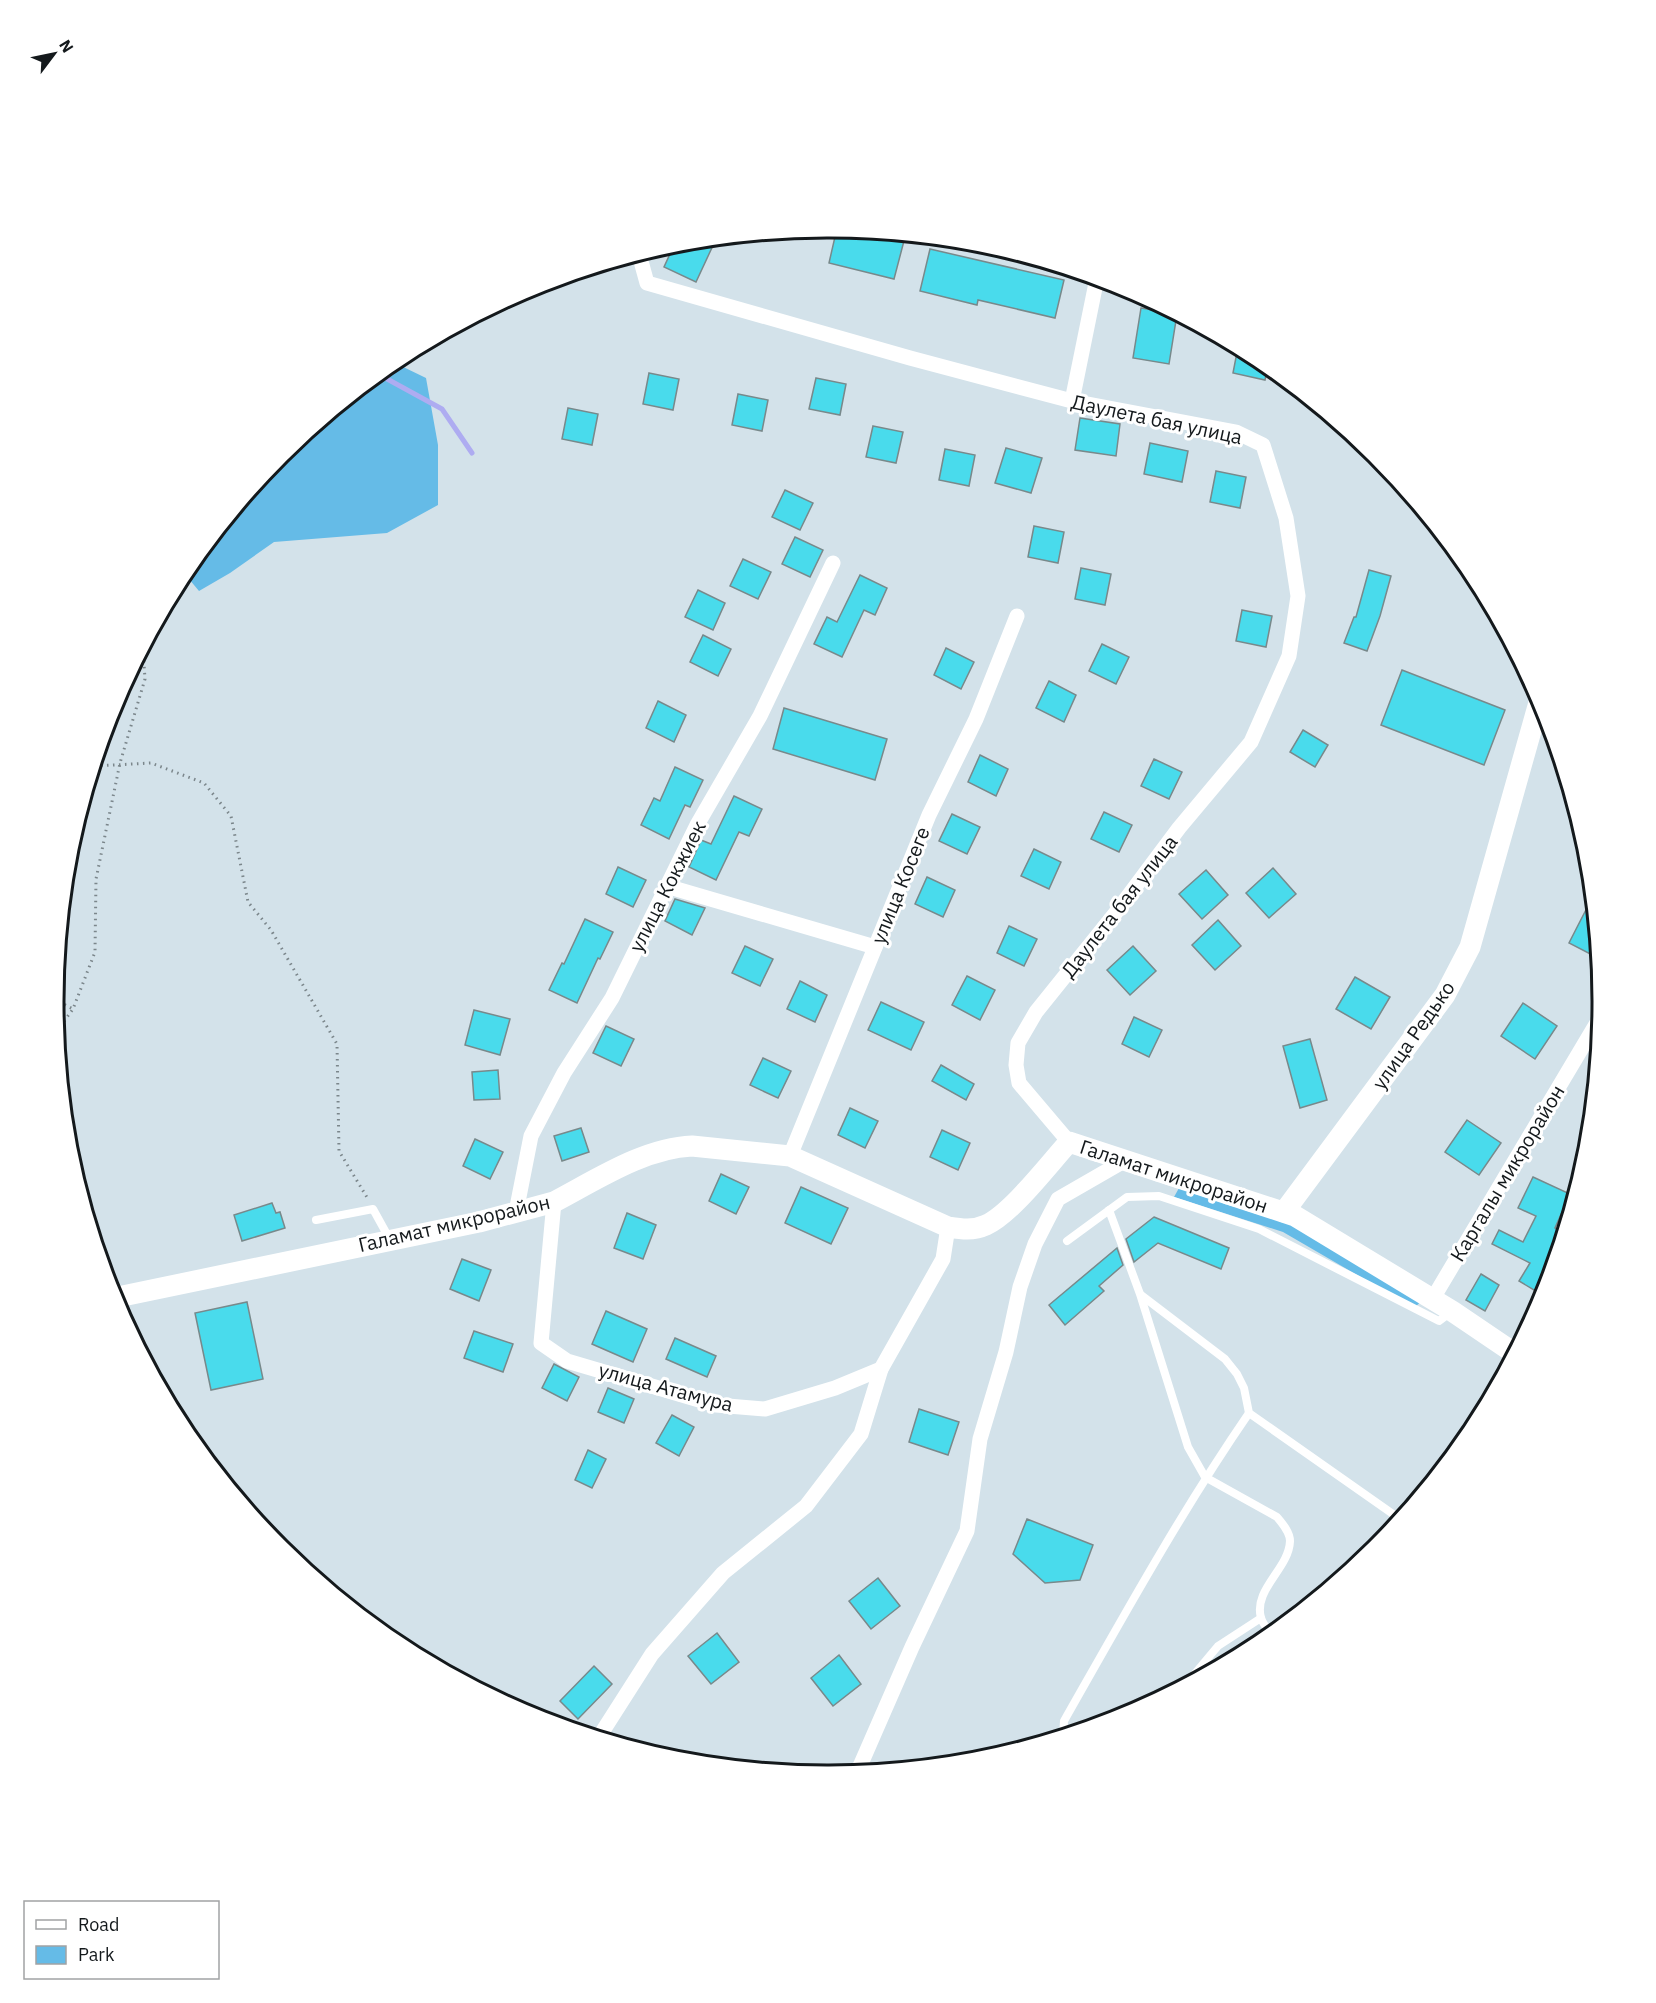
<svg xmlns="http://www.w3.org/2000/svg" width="1656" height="2003" font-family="'IBM Plex Sans',sans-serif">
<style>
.green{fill:#65bbe7}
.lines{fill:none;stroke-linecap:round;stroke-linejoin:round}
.stream{stroke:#aeacf1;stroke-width:5}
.building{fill:#49dbec;stroke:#78898b;stroke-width:1.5}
.path{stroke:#7b868b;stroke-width:3;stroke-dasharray:1.5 4.5;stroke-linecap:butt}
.lane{stroke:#fff;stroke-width:8}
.street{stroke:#fff;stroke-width:15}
.secondary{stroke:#fff;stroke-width:21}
.labels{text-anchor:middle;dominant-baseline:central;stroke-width:6;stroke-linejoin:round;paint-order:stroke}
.street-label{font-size:20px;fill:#14191c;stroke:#fff}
.rim{fill:none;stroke:#14191c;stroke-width:3}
</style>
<rect width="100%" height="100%" fill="#d3e2ea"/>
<g class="green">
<polygon points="393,362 426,378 438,445 438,505 387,533 274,542 230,573 199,591 184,573 185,571 281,454"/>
<polygon points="1179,1188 1289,1220 1425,1298 1414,1308 1283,1232 1174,1197"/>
</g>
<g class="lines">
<polyline class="stream" points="378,374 442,409 472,453"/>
</g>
<g class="building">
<polygon points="837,228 892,234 905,237 894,279 829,263"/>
<polygon points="716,239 696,282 664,267 675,243"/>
<polygon points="930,249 1064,280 1055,318 978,300 977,305 920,291"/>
<polygon points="1141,308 1177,314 1169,364 1133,358"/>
<polygon points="1238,347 1258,358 1268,366 1265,380 1233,373"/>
<polygon points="649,373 679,379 673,410 643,404"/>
<polygon points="816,378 846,384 840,415 809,409"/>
<polygon points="738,394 768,400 762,431 732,425"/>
<polygon points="568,408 598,414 592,445 562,439"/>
<polygon points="1080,418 1120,424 1116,456 1075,450"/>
<polygon points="873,426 903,432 896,463 866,457"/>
<polygon points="1150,443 1188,451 1182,482 1144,474"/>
<polygon points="1006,448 1042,458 1031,493 995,483"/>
<polygon points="945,449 975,455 969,486 939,480"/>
<polygon points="1216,471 1246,477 1240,508 1210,502"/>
<polygon points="785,490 813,503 800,530 772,517"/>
<polygon points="1034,526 1064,532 1058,563 1028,557"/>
<polygon points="795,537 823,550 810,577 782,564"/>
<polygon points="743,559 771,572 758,599 730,586"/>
<polygon points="1081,568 1111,574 1105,605 1075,599"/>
<polygon points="1369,570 1391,576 1380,616 1367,651 1344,643 1354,617 1356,617"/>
<polygon points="860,575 887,588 875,615 864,610 842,657 814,644 827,617 837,622"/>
<polygon points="698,590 725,603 713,630 685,617"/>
<polygon points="1242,610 1272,616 1266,647 1236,641"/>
<polygon points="703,635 731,649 718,676 690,662"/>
<polygon points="1102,644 1129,657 1116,684 1089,671"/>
<polygon points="946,648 974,662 961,689 934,675"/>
<polygon points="1402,670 1505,710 1484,765 1381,725"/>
<polygon points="1049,681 1076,695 1064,722 1036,708"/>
<polygon points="658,701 686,715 674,742 646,728"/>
<polygon points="784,708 887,739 875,780 773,749"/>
<polygon points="1303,730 1328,745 1315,767 1290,752"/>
<polygon points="980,755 1008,769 996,796 968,782"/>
<polygon points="1154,759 1182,772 1169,799 1141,786"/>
<polygon points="675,767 703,780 690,807 685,805 669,839 641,825 654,798 660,801"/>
<polygon points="734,796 762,809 749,836 739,832 716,880 689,867 701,840 711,844"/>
<polygon points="1104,812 1132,825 1119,852 1091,839"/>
<polygon points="952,814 980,827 967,854 939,841"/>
<polygon points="1034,849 1061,862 1049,889 1021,876"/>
<polygon points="618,867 646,880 633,907 606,894"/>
<polygon points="1273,868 1296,894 1269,918 1246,893"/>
<polygon points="1206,870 1228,895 1202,919 1179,894"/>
<polygon points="927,877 955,890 943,917 915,904"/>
<polygon points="1592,898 1598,958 1569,943"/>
<polygon points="675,899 705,908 692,935 665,921"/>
<polygon points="585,919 613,932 600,959 598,958 577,1003 549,990 562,963 564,964"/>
<polygon points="1218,920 1241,946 1215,970 1192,945"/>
<polygon points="1009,926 1037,939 1024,966 997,953"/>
<polygon points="745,946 773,959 760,986 732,973"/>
<polygon points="1133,946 1156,971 1130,995 1107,970"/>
<polygon points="967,976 995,990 980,1020 952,1005"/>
<polygon points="1355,977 1390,997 1371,1029 1336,1009"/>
<polygon points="800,981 827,995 815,1022 787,1009"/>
<polygon points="881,1002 924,1022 911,1050 868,1030"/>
<polygon points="1523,1003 1557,1026 1535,1059 1501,1036"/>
<polygon points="474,1010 510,1019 500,1055 465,1045"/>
<polygon points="1134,1017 1162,1030 1149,1057 1122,1044"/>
<polygon points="606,1026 634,1039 621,1066 593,1053"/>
<polygon points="1310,1039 1327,1100 1300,1108 1283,1046"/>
<polygon points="763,1058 791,1071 778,1098 750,1085"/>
<polygon points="941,1065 974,1084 966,1100 932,1081"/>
<polygon points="498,1070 500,1099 474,1100 472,1072"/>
<polygon points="850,1108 878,1121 865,1148 838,1135"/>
<polygon points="1467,1120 1501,1143 1479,1175 1445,1152"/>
<polygon points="581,1128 589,1152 562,1161 554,1136"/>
<polygon points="942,1130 970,1143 958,1170 930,1157"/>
<polygon points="475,1139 503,1152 490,1179 463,1166"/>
<polygon points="721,1174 749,1187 736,1214 709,1201"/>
<polygon points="1533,1177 1570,1194 1555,1228 1563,1233 1544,1296 1519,1281 1530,1263 1492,1244 1499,1230 1523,1242 1536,1216 1518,1208"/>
<polygon points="801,1187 848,1208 831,1244 785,1223"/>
<polygon points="272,1203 276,1213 280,1212 285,1228 242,1241 234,1215"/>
<polygon points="627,1213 656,1225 643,1259 614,1248"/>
<polygon points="1154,1217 1229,1248 1221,1269 1158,1243 1134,1262 1126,1239"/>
<polygon points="1117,1248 1123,1265 1099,1286 1104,1291 1065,1325 1049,1305"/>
<polygon points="462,1259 491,1270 479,1301 450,1289"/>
<polygon points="1481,1274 1499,1285 1485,1311 1466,1300"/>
<polygon points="247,1302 263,1379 211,1390 195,1313"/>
<polygon points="606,1311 647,1329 633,1362 592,1344"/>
<polygon points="474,1331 513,1344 503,1372 464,1358"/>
<polygon points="675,1338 716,1356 707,1377 666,1359"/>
<polygon points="554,1364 579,1377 567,1401 542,1388"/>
<polygon points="608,1388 634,1399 624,1423 598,1412"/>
<polygon points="919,1409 959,1422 948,1455 909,1442"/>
<polygon points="672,1415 694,1427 679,1456 656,1443"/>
<polygon points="588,1450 606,1459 592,1488 575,1480"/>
<polygon points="1027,1519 1093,1545 1080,1580 1045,1583 1013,1554"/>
<polygon points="878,1578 900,1606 871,1629 849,1601"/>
<polygon points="717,1633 739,1662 711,1684 688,1656"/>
<polygon points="839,1655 861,1684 833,1706 811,1678"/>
<polygon points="594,1666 612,1684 578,1719 560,1701"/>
</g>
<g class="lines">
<g class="path">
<polyline points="95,766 151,763 204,783 231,816 248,902 271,930 337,1044 339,1151 368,1199"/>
<polyline points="54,999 73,1009"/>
<polyline points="57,1031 73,1009 95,952 96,879 120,763 145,679 143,649"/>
</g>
<g class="lane">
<path d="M 1109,1210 L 1140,1294 L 1188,1447 L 1205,1477 L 1277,1517 C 1282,1523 1290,1532 1290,1541 C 1289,1569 1253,1589 1261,1618 C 1263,1624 1268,1630 1271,1634"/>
<polyline points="316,1220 373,1209 389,1238"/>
<polyline points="1067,1241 1127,1197 1159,1196 1259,1229 1439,1321 1451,1312"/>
<polyline points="1141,1295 1225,1359 1237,1374 1244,1388 1249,1413 1400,1519"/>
<polyline points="1187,1683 1218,1646 1261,1618"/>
<path d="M 1063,1735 L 1064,1721 C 1123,1617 1181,1512 1249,1413"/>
</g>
<g class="street">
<polyline points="639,254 647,283 910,358 1072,401 1236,432 1263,445 1286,518 1298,596 1289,656 1251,742 1179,828 1114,915 1036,1012 1018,1043 1016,1065 1019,1083 1069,1142"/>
<polyline points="1072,401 1097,278"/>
<polyline points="666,886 875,947"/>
<polyline points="790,1156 929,815 976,719 1017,616"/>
<polyline points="554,1202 541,1343 567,1361 716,1405 765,1409 835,1388 881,1369 943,1259 948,1227"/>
<polyline points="516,1212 531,1136 564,1073 612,998 697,825 760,716 833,563"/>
<polyline points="1432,1300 1601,1016"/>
<polyline points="599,1737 652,1654 723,1573 806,1506 861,1434 881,1369"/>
<polyline points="857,1773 912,1647 967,1531 980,1439 1006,1352 1020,1287 1035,1244 1058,1199 1124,1161"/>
</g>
<g class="secondary">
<polyline points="1284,1212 1445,995 1470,947 1540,699"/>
<path d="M 113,1298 L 479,1222 L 554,1202 C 596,1180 644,1148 692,1146 L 790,1156 L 948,1227 C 961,1229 973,1231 986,1225 C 1011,1214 1049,1164 1069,1142 L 1295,1216 L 1452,1311 L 1514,1353"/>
</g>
</g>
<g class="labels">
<g class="street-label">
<text transform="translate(1157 419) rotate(12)">Даулета бая улица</text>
<text transform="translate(900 885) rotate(-68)">улица Косеге</text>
<text transform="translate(667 886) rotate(-63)">улица Кокжиек</text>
<text transform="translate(1119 906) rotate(-52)">Даулета бая улица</text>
<text transform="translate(1413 1035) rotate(-55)">улица Редько</text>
<text transform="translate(1507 1173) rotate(-59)">Каргалы микрорайон</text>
<text transform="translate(1174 1176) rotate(18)">Галамат микрорайон</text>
<text transform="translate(454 1223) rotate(-13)">Галамат микрорайон</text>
<text transform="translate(666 1387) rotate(15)">улица Атамура</text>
</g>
</g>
<path d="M0 0H1656V2003H0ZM827 238H829A763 763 0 0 1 1592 1001V1002A763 763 0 0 1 829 1765H827A763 763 0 0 1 64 1002V1001A763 763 0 0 1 827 238Z" fill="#fff" fill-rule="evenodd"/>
<path class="rim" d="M827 238H829A763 763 0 0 1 1592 1001V1002A763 763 0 0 1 829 1765H827A763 763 0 0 1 64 1002V1001A763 763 0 0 1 827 238Z"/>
<rect x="24" y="1901" width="195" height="78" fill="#ffffff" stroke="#a1a3a4" stroke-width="1.5"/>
<rect x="36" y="1920" width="30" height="9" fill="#ffffff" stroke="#a1a3a4" stroke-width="1.5"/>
<text x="78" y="1931" font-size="18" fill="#14191c">Road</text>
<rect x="36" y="1946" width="30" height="18" fill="#65bbe7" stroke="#a1a3a4" stroke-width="1.5"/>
<text x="78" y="1961" font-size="18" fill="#14191c">Park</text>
<g transform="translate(54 54) rotate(58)" stroke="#ffffff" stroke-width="4.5" paint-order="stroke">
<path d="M0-4.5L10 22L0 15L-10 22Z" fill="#14191c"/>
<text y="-9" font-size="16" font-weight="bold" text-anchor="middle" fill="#14191c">N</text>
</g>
</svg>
